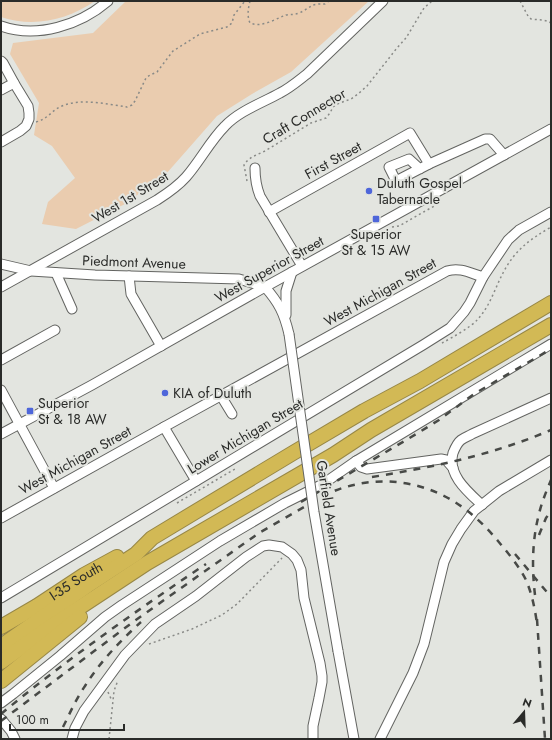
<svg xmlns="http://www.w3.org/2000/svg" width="552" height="740" font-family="Jost,sans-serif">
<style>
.green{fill:#eaccaf}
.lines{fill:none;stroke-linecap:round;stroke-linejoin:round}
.minor-casing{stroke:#636461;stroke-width:11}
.highway-casing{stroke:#978746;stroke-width:16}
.path{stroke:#898a87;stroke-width:1.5;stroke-dasharray:2 3;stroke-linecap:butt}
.minor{stroke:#fff;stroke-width:9}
.highway{stroke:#d2b955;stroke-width:14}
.rail{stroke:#484a47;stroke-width:2.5;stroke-dasharray:7 7;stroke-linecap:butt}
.minor-bridge-casing{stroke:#636461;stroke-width:11;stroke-linecap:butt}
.minor-bridge{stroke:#fff;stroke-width:9}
.poi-dot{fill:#4e66da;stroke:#e3e5e0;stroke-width:1.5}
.labels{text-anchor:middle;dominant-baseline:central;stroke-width:4;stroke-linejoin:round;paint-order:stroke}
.street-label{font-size:14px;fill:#2a2b29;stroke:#e3e5e0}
.poi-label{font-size:14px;fill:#2a2b29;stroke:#e3e5e0;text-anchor:start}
</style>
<rect width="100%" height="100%" fill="#e3e5e0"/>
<g class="green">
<path d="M 1,1 L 95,1 C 67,20 34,28 1,17 Z"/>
<polygon points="126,1 369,1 291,72 252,94 217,116 166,174 125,204 76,229 42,224 48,202 75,178 52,146 34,135 39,103 10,54 13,43 93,33"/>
</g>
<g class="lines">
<g class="minor-casing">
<g id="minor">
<path d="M 1,26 C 37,39 80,25 108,1"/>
<polyline points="1,61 3,63 14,83 28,106 29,113 29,119 26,126 20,131 1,142"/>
<polyline points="1,90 14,83"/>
<path d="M 255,168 C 255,178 256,186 260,196 L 302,266"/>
<polyline points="420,169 409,159 389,167 396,181 429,164"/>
<polyline points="269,212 410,133 429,164 485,139 490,139 504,155"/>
<polyline points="1,264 31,271 95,275 239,279 265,287"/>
<polyline points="56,273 72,309"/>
<polyline points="129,276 131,294 161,346"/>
<path d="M 1,287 L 157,200 C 168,193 178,186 186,177 C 200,161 210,141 225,126 C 239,111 262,103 280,93 C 290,88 298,81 307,74 L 383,1"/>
<path d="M 265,287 C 279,303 284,313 289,334"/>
<polyline points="286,315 286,291 292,272"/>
<polyline points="1,360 55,330"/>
<polyline points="1,390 54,488"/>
<polyline points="221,396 232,414"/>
<polyline points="164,427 196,481"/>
<polyline points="1,434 92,385 265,287 551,129"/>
<polyline points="356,461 361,467 367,469 441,459 446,460 453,468"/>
<path d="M 482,505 C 468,492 447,475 453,453 C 455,448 457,443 461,440 C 465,437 469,436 472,434 L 551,398"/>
<path d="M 1,518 L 164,427 L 447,271 C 460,267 470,273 483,277"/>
<polyline points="1,598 423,345 450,328 464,312 470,303 483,277 508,240 519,230 551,212"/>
<polyline points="338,651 354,739"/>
<polyline points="1,703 13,694 60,656 105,617 122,605 220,541 285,503 323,484 356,461 551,344"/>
<polyline points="1,719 11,731 15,739"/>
<polyline points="72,739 75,728 84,711 125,655 155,624 196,596 246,557 263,546 269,545 282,547 292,554 297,560 301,570 304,598 320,663 322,676 322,682 319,698 313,726 313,739"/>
<polyline points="380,739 413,673 424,644 444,562 452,544 461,529 474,511 499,491 551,460"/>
</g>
</g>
<g class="highway-casing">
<g id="highway">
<path id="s1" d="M 1,627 L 37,606 L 84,575 L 117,557"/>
<polyline points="1,646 87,586 136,554 152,538 293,453 364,411 420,381 551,303"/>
<polyline points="1,662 47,629 147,563 333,455 371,430 551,325"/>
<polyline points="1,681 80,617"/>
</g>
</g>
<g class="path">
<path d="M 250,1 C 248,9 247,16 250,23 C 262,28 275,19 286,15 C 291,14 295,15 299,13 C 311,8 310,3 325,4 L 329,1"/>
<path d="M 520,1 L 528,16 L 531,19 C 538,20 545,19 551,23"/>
<path d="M 36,122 C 48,119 52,110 62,106 C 81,98 107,104 127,107 L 132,105 L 135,101 L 146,78 L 150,75 L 157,72 L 173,51 L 200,34 L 227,27 L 232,23 L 234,15 L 245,1"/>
<polyline points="247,181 244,165 247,161 252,157 265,151 311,123 326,118 330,113 333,107 337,104 351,99 358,94 367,86 397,48 406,38 424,8 432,1"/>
<polyline points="392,227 399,226 436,205 440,200"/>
<path d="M 442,343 C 453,337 470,328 478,319 C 490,306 495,288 503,273 C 515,250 529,240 551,227"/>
<polyline points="177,503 235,469 237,467"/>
<polyline points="149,644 192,629 222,615 237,604 282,558"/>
<polyline points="108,692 112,701"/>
<polyline points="109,739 114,691 118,680"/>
</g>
<use href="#minor" class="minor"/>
<use href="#highway" class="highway"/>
<g class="rail">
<path d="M 372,477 C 434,467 492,455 551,430"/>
<polyline points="301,502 418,433 439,420 474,394 551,349"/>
<polyline points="539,535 546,518 551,511"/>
<polyline points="515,554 551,597"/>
<path d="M 535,595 C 532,570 532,543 538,518 C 541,504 546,492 551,480"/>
<polyline points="537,619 545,739"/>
<path d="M 1,714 C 66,660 136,611 206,564"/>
<path d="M 1,721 L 133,622 L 259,533 L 325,495 C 371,473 424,478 465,509 C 477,518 488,529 498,541 C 508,553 519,566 526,580 C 532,594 535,609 537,624"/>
<path d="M 63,727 C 70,713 76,699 85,686 C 100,662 120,641 141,622"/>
</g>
<g class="minor-bridge-casing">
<polyline id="minor-bridge" points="289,334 314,512 338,651"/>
</g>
<use href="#minor-bridge" class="minor-bridge"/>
</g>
<g class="poi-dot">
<circle cx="369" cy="191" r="4"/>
<rect x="372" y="215" width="8" height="8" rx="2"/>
<circle cx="165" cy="393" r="4"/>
<rect x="26" y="407" width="8" height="8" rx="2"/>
</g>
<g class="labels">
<g class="street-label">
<text transform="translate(304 116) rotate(-31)">Craft Connector</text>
<text transform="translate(333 160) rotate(-29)">First Street</text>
<text transform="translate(130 197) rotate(-31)">West 1st Street</text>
<text transform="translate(134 262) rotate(2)">Piedmont Avenue</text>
<text transform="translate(269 269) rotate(-29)">West Superior Street</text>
<text transform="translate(380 292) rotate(-29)">West Michigan Street</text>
<text transform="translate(245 436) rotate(-31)">Lower Michigan Street</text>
<text transform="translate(75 460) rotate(-29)">West Michigan Street</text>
<text transform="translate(329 508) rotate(81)">Garfield Avenue</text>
<text stroke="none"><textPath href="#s1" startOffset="88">I-35 South</textPath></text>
</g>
<g class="poi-label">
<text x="377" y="183">Duluth Gospel<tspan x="377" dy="16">Tabernacle</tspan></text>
<text x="376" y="234" text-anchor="middle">Superior<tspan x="376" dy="16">St &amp; 15 AW</tspan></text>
<text x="173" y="393">KIA of Duluth</text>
<text x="38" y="403">Superior<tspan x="38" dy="16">St &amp; 18 AW</tspan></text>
</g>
</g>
<rect width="552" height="740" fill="none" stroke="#2a2b29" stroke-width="4"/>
<g transform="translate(524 712) rotate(19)" stroke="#e3e5e0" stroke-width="3" paint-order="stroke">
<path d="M0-3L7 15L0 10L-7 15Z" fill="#2a2b29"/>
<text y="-6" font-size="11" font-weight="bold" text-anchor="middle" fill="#2a2b29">N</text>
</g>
<path d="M10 724v6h114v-6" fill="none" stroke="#2a2b29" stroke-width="2"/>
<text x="16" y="724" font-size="12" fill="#2a2b29" stroke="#e3e5e0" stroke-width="3" paint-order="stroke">100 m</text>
</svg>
